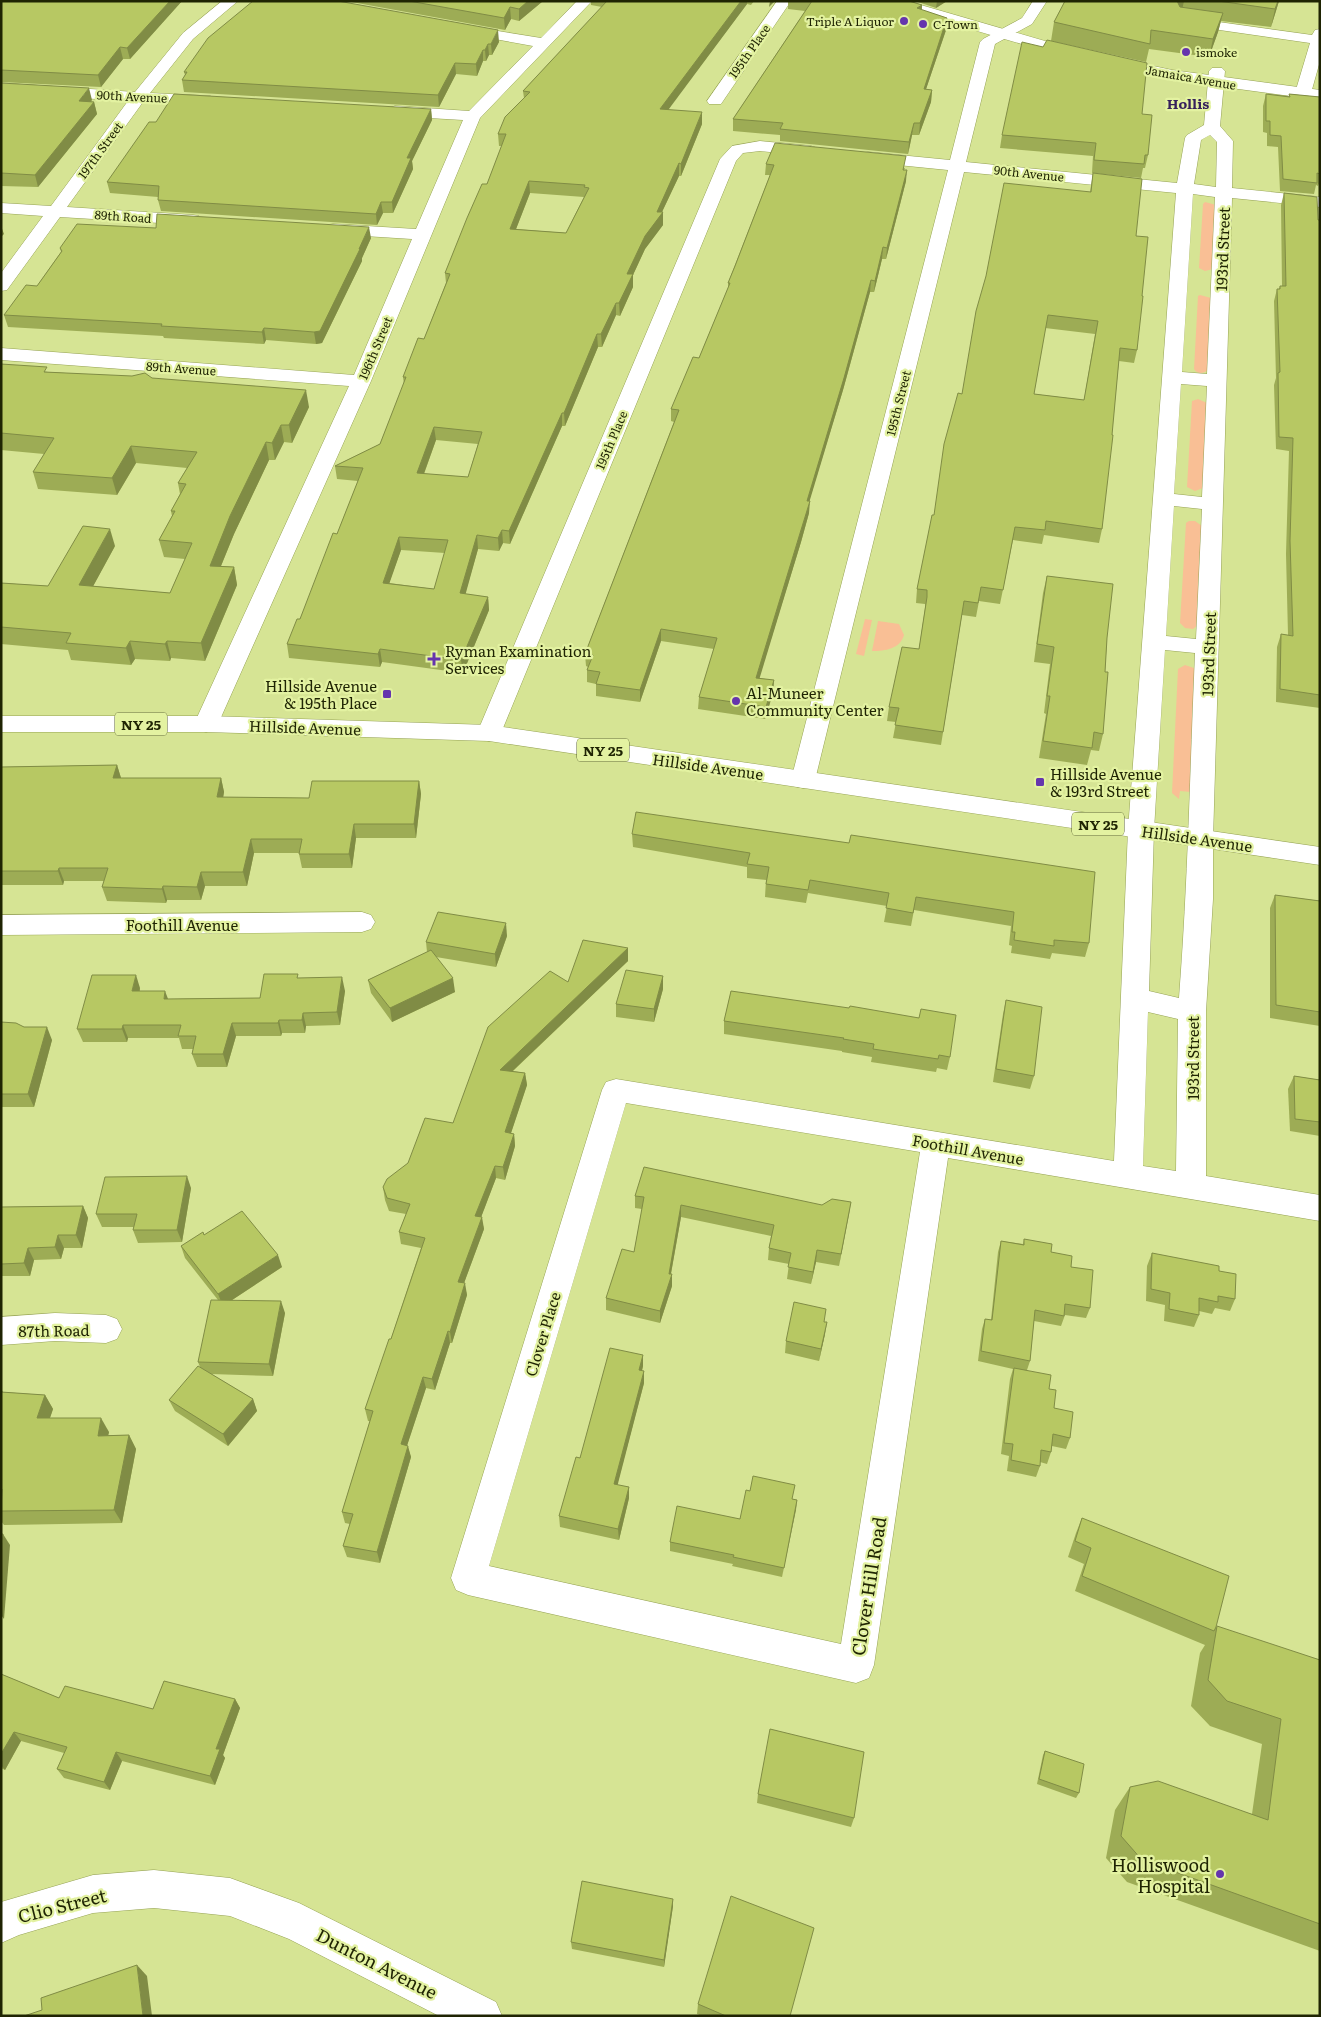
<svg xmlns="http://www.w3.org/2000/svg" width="1321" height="2017" font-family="Literata,serif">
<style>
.green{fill:#f9bf95}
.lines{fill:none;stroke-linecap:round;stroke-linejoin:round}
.minor-casing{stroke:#96a355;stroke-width:1}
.major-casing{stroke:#96a355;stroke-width:1}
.minor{fill:#fff;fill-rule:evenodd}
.major{fill:#fff;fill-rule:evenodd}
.wall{fill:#9dac55;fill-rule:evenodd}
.shaded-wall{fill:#808c45}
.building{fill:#b7c863;stroke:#808c45;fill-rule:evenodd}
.poi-dot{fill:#6535ad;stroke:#e3f2a1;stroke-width:2}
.labels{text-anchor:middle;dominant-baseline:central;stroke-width:4.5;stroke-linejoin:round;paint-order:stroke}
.far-poi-label{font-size:12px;fill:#1f2403;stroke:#e3f2a1;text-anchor:start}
.far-street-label{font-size:12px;fill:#1f2403;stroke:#e3f2a1}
.far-neighbourhood-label{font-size:14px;font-weight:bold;fill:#36215b;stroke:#e3f2a1}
.shield{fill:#e3f2a1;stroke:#5a6232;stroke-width:1}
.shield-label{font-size:14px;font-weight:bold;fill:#1f2403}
.street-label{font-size:15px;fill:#1f2403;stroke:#e3f2a1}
.poi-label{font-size:15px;fill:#1f2403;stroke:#e3f2a1;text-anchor:start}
.near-street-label{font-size:18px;fill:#1f2403;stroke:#e3f2a1}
.near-poi-label{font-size:18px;fill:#1f2403;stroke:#e3f2a1;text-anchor:end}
</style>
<rect width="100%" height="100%" fill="#d6e494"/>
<g class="green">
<polygon points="1205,202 1216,205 1213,269 1205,271 1199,268 1203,204"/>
<path d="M 1200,295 L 1211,298 L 1208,370 C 1203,374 1197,374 1194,369 L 1198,296 Z"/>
<polygon points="1198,399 1207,403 1203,488 1195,491 1187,487 1192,401"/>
<polygon points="1189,521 1195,521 1202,526 1198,625 1193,629 1185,628 1180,623 1186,523"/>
<polygon points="865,619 872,620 864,656 856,654"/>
<path d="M 878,621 L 899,624 L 904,635 C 900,649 885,651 872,651 Z"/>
<polygon points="1185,665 1194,668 1196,671 1191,792 1180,791 1179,799 1172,793 1178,669"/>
</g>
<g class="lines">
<g class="minor-casing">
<g id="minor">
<polygon points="222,1 238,1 193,39 150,93 210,96 216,98 218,101 216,104 210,106 143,102 67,207 193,215 199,216 202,220 199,224 193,225 60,217 7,290 1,291 1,273 43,216 1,213 1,203 51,206 128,101 1,93 1,83 135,92 183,33"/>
<polygon points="577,1 592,1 480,118 371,381 218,724 214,730 206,732 198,730 194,724 349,386 1,360 1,348 354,375 412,239 333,234 327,233 324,229 327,225 333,224 416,229 463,120 395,116 389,114 387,111 389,108 395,106 469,111 533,46 456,32 454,29 456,26 461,25 541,38"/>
<polygon points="777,1 791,1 721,104 709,104 707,101"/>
<path d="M 1033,1 L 1047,1 L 1032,24 L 995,44 L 966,162 L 1177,183 L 1185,138 L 1187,135 L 1204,125 L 1209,71 L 1212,68 L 1222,68 L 1225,71 L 1220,126 L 1233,141 L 1232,188 L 1320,197 L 1320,207 L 1232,198 L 1213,839 L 1213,899 L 1206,1011 L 1206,1176 L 1320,1195 L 1320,1221 L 948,1158 L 874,1665 L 869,1678 L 856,1683 L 468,1595 L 456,1590 L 451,1578 L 602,1090 L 606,1082 L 616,1079 L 1114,1161 L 1128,830 L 1176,193 L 964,172 L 815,780 L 812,786 L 803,788 L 794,786 L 791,780 L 948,170 L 868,162 L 862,161 L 860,157 L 862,153 L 868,152 L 950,160 L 980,42 L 983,39 L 1022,18 ZM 1210,135 L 1217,142 L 1216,187 L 1194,184 L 1201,140 ZM 1193,194 L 1215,197 L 1207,374 L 1182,372 ZM 1181,384 L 1207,386 L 1202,497 L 1174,494 ZM 1174,506 L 1202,509 L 1196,639 L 1166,636 ZM 1165,650 L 1195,653 C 1190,768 1188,883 1179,998 L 1149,991 L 1154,830 ZM 1148,1012 L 1178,1019 L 1176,1171 L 1143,1166 ZM 626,1103 L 920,1152 L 841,1644 L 489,1566 Z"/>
<polygon points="1183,17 1312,35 1315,30 1320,29 1320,61 1311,93 1309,96 1297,96 1295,93 1310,43 1178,24 1176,21 1178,18"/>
<polygon points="760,141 811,146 817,148 819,151 817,154 811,156 760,151 743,153 736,161 501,733 497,739 489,741 481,739 477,733 720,159 732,146"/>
<polygon points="362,912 371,915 375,922 371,929 362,932 1,935 1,915"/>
<polygon points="55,1313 106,1315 117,1319 122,1329 117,1339 106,1343 55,1341 1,1345 1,1317"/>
<polygon points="154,1870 230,1878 299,1903 496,2002 502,2016 439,2016 289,1939 230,1916 154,1908 93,1913 19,1935 1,1943 1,1902 93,1875"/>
</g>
</g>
<g class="major-casing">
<g id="major">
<polygon points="883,1 907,1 1069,48 1172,70 1320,90 1320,100 1172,80 1066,57 885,4"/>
<polygon points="1,716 206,716 489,725 1320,847 1320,865 489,741 206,732 1,732"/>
</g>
</g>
<use href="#minor" class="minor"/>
<use href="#major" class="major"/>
</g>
<g class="wall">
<polygon points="1,1 182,1 130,59 123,59 101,87 1,82"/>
<polygon points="346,1 543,1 519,21 511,19 505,30"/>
<path d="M 591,1 L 754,1 L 751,5 L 747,4 L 668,109 L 702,124 L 681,176 L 679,176 L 662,212 L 663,225 L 645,249 L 633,275 L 633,287 L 620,316 L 616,315 L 602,347 L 598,347 L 565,426 L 562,426 L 510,544 L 503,543 L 499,551 L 478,549 L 465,594 L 488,597 L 489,610 L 463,673 L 382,662 L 380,667 L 289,658 L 287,644 L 300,619 L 337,534 L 358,481 L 337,479 L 335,466 L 380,444 L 404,384 L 403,377 L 424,339 L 446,283 L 445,273 L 487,184 L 502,146 L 499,146 L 498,134 L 524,98 L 523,91 L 602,7 L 591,5 ZM 530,193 L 584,197 L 566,233 L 516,229 ZM 436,440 L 478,444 L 468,477 L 424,474 ZM 401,550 L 445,553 L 434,589 L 389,583 Z"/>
<polygon points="788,1 909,1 922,5 922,10 947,18 946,30 926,89 932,90 931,102 919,135 912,135 908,154 780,141 780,135 733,131 733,119 805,11 788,9"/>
<polygon points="915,1 947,1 936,8"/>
<polygon points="1065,1 1279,1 1271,27 1221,21 1218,32 1209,57 1149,49 1146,62 1051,41 1054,22"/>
<polygon points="499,42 492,55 489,55 486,61 483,61 477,76 456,74 439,107 184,92 182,80 185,75 184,72"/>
<polygon points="1,83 92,100 90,101 94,102 97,114 38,187 1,186"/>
<polygon points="1266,94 1289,96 1289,94 1320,97 1320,181 1318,186 1316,185 1314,194 1280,191 1278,147 1267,146 1267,133 1263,132 1263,106"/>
<polygon points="431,109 432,120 412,161 413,169 393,213 383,213 377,225 161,211 158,200 158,197 110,193 107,182 156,122"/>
<polygon points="1142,114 1148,155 1145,168 1143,168 1141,178 1092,173 1093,156 1000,148 1002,135"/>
<polygon points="766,164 905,168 904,170 906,181 886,259 882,259 874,292 870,292 843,390 809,501 809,513 801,542 759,678 774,680 773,693 765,719 698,709 699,697 714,649 661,641 640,702 596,696 596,684 587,682 587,670 588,667 586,666 585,654 674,422 671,421 671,409 699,358 728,288 728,283 770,175 765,175"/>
<path d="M 1093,173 L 1136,236 L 1137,350 L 1134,363 L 1119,361 L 1102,529 L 1099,543 L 1044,535 L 1042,544 L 1013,540 L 1000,604 L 979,601 L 976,617 L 962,615 L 941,745 L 893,738 L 896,722 L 887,721 L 889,707 L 919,649 L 925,608 L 925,604 L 916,603 L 917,589 L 962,394 L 1090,192 ZM 1045,328 L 1095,334 L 1084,400 L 1034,394 Z"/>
<polygon points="1284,193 1318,220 1320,220 1320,708 1276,702 1277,647 1281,634 1288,635 1286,554 1289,451 1276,449 1274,385 1276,378 1274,301 1277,289 1279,289 1280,286 1282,286 1281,205"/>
<polygon points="371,238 362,258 362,261 322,343 316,344 266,340 264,344 164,338 163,336 8,327 4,315 37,286 61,252 60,248"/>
<polygon points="1,364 48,372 152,378 309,407 292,443 284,442 275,460 269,460 234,534 221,566 234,567 237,585 205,661 171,658 170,661 135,659 131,665 71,660 68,650 1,644 1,583 48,586 115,546 93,586 170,593 185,559 164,557 159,540 172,516 171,511 180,494 178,483 187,468 136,463 117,495 38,489 33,472 44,454 1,450"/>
<polygon points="1047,576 1107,638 1105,672 1103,734 1099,751 1091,750 1087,765 1039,758 1046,714 1044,713 1050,664 1034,662 1043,593"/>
<polygon points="117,765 121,778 221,778 224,792 223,797 309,798 419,781 421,794 416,838 356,838 352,868 302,868 299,854 299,853 254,853 247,886 205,886 201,900 167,900 166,903 107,901 102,887 104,881 64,881 63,885 1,885 1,767"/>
<polygon points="632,834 849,843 1089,943 1085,957 1052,953 1050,959 1011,953 1012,946 1009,945 1011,926 914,910 911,926 884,922 887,906 808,893 806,903 765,897 766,880 747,878 747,867 633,847"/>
<polygon points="1275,895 1320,901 1320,1026 1270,1018 1270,908"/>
<polygon points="507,936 496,967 436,957 455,992 392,1022 371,993 368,980 427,952 426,942"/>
<polygon points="628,948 628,961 513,1071 525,1073 527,1085 511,1133 514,1134 515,1146 505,1180 496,1178 481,1217 484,1229 464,1283 467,1295 452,1343 450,1343 435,1390 426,1388 407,1445 411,1457 380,1563 347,1557 343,1546 350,1524 345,1523 342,1512 370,1421 368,1421 365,1409 391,1339 421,1248 401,1244 399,1232 406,1214 389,1211 385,1200 383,1187 408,1163 453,1123 568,982"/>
<polygon points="663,976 663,989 654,1022 616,1017 616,1004"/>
<polygon points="298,978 345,991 340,1025 306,1026 305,1033 282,1033 281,1036 236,1036 227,1067 197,1067 192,1054 193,1049 182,1049 179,1038 128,1038 127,1042 83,1042 77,1029 140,988 140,991 168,999 260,998"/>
<polygon points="731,991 950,1057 947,1070 937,1068 936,1072 871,1062 872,1057 842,1052 842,1051 724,1034 724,1021"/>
<polygon points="1006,1000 1034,1076 1030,1089 993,1082 1003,1014"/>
<polygon points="1,1022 24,1027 52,1040 34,1107 1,1107"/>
<polygon points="1294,1076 1320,1080 1320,1136 1290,1131 1288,1089"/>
<polygon points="191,1188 182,1242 138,1243 133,1230 134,1227 102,1227 96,1214"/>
<polygon points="635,1196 822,1205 851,1202 839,1266 816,1262 811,1284 787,1279 789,1264 768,1260 769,1248 771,1236 681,1217 671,1274 672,1286 660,1323 606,1310 606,1298 634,1252 642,1209 635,1208"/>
<polygon points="83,1206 88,1218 82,1248 64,1248 61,1259 34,1260 30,1276 1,1276 1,1207"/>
<polygon points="204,1235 282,1267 232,1300 285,1313 273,1376 211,1374 253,1399 257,1411 228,1446 175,1411 169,1400 200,1367 198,1362 218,1300 185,1258 181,1246"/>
<polygon points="1024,1239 1051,1252 1071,1267 1090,1308 1086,1318 1065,1315 1061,1326 1034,1321 1030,1361 1027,1370 1049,1389 1054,1408 1070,1438 1066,1449 1052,1446 1051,1452 1047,1464 1040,1462 1040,1466 1036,1477 1007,1471 1009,1456 1001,1454 1010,1379 1013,1369 978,1361 982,1329 985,1319 991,1320 998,1252 1001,1241 1023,1244"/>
<polygon points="1152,1253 1235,1299 1230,1311 1215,1308 1212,1314 1199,1311 1199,1315 1194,1327 1164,1321 1165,1305 1146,1301 1147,1266"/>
<polygon points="824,1322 825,1334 819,1361 785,1353 786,1341"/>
<polygon points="643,1355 643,1366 642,1371 644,1371 644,1383 617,1485 629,1487 629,1498 619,1540 560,1527 559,1516 580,1458"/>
<polygon points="1,1389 3,1392 45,1395 53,1409 50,1418 109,1432 108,1435 129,1435 136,1449 122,1523 4,1525 1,1521"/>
<polygon points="792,1499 797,1500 782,1577 732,1566 733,1564 670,1551 670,1542 740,1519"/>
<polygon points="1082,1518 1216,1627 1320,1660 1320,1951 1127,1882 1106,1858 1115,1810 1130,1787 1252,1814 1262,1744 1210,1726 1191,1706 1200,1653 1205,1645 1075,1591 1084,1564 1068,1557 1076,1533"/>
<polygon points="1,1674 59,1698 153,1709 235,1699 240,1708 223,1755 225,1758 215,1785 122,1761 110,1790 64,1778 57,1769 64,1753 21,1741 5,1770 1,1768"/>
<polygon points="1045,1751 1079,1793 1076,1798 1037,1784 1043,1755"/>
<polygon points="758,1794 854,1818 851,1827 757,1803"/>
<polygon points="673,1899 673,1906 664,1967 572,1949 571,1942"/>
<polygon points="698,2004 790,2016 702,2016 697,2014"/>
</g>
<g class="shaded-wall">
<polygon points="170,1 182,1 130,59 127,48"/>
<polygon points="528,1 543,1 519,21 519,9"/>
<polygon points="741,1 747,1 747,4 660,121 660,109"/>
<polygon points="770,1 775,1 769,7"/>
<polygon points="937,1 947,1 936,8"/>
<polygon points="1177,1 1184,1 1181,15"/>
<polygon points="1278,1 1279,1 1271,27 1275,9"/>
<polygon points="922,5 921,17 917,8"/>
<polygon points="510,7 511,19 505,30 504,18"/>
<polygon points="1223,13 1218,32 1209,57 1213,39"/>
<polygon points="947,18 946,30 922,101 924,89"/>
<polygon points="498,30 499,42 492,55 491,44"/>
<polygon points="488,44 489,55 486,61 485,50"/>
<polygon points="120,47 123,59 101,87 98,75"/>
<polygon points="483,50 483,61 477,76 476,64"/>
<polygon points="455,63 456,74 439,107 438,95"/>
<polygon points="89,88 92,100 82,113 79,101"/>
<polygon points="932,90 931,102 919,135 920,123"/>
<polygon points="94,102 97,114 38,187 35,175"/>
<polygon points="431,109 432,120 412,161 413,169 393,213 392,202 407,158"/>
<polygon points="702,112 702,124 681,176 681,164"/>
<polygon points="914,123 912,135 908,154 909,142"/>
<polygon points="679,163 679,176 661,214 663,212 663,225 645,249 633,275 633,287 620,316 619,303 627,274"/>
<polygon points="907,170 906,181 886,259 887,248"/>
<polygon points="529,181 530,193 511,242 510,229"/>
<polygon points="381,202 383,213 377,225 376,214"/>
<polygon points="1,226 4,234 1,237"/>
<polygon points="369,227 371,238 362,258 362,261 322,343 316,344 314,332 359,249"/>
<polygon points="883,247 882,259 874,292 875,281"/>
<polygon points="871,280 870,292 843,390 806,513 807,501"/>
<polygon points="616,303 616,315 602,347 601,334"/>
<polygon points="264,328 266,340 264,344 262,332"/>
<polygon points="597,334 598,347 565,426 564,413"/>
<polygon points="306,390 309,407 292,443 289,425"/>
<polygon points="562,413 562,426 510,544 509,531"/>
<polygon points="281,425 284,442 275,460 272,443"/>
<polygon points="434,427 436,440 419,487 417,473"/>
<polygon points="266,442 269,460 234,534 214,583 210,566 230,516"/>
<polygon points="131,446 136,463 117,495 112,478"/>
<polygon points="810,501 809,513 801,542 756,690 756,678"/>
<polygon points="110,529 115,546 84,603 79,585"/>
<polygon points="502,530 503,543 499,551 498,538"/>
<polygon points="477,535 478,549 462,607 460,593"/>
<polygon points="399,537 401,550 385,596 383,583"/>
<polygon points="234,567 237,585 205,661 201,643"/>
<polygon points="488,597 489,610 463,673 461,660"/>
<polygon points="661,629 661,641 640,702 640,690"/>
<polygon points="130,641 135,659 131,665 126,648"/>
<polygon points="167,641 171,658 170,661 165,644"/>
<polygon points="380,649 382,662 380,667 378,654"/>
<polygon points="774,680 773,693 765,719 766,707"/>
<polygon points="117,765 121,778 113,778"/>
<polygon points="221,778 224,792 221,811 217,797"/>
<polygon points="419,781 421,794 416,838 414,824"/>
<polygon points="354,824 356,838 352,868 349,854"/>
<polygon points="251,839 254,853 247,886 243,872"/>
<polygon points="59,868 64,881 63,885 58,871"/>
<polygon points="201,872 205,886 201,900 197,887"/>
<polygon points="163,886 167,900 166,903 162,889"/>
<polygon points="506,923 507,936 496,967 495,954"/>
<polygon points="628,948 628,961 501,1082 500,1070"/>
<polygon points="136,975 140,988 136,1004 132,991"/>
<polygon points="663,976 663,989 654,1022 654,1009"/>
<polygon points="342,977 345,991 340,1025 337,1012"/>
<polygon points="453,978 455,992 392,1022 390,1008"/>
<polygon points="165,991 170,1004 164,999"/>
<polygon points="303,1013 306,1026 305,1033 302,1020"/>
<polygon points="279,1020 282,1033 281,1036 278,1023"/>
<polygon points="232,1023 236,1036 227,1067 223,1054"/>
<polygon points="123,1025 128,1038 127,1042 122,1029"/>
<polygon points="47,1027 52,1040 34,1107 28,1094"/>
<polygon points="525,1073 527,1085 507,1145 505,1132"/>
<polygon points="514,1134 515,1146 505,1180 503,1167"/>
<polygon points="495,1166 496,1178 477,1228 475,1216"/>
<polygon points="187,1176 191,1188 182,1242 177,1230"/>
<polygon points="851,1202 849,1214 839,1266 841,1254"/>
<polygon points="681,1205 681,1217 669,1284 672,1274 672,1286 660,1323 660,1311 669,1274"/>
<polygon points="83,1206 88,1218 82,1248 76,1235"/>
<polygon points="482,1217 484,1229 460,1294 458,1282"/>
<polygon points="58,1235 64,1248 61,1259 55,1247"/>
<polygon points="28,1248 34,1260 30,1276 24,1263"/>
<polygon points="817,1250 816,1262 811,1284 813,1272"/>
<polygon points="278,1255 282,1267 223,1306 218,1294"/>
<polygon points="465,1283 467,1295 452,1343 450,1332"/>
<polygon points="281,1301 285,1313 273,1376 269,1364"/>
<polygon points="827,1322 825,1334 819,1361 821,1349"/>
<polygon points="448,1331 450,1343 435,1390 432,1379"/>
<polygon points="643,1355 643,1366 639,1382 639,1370"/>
<polygon points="644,1371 644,1383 615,1495 614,1484"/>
<polygon points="423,1377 426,1388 404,1455 401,1444"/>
<polygon points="45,1395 53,1409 45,1432 37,1418"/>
<polygon points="253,1399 257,1411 228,1446 223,1434"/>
<polygon points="101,1418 109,1432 105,1450 98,1436"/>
<polygon points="129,1435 136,1449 122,1523 114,1510"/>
<polygon points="408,1446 411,1457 380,1563 377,1552"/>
<polygon points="629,1487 629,1498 619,1540 618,1529"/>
<polygon points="797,1500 796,1510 782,1577 784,1568"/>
<polygon points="3,1534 10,1545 4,1619 1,1615 1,1553"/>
<polygon points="235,1699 240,1708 223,1755 225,1758 215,1785 210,1776 216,1749"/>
<polygon points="14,1732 21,1741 5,1770 1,1765 1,1754"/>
<polygon points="116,1752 122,1761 110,1790 104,1782"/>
<polygon points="673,1899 673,1906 664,1967 664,1960"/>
<polygon points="137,1965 147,1976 152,2016 143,2016"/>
</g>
<g class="building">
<polygon points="1,1 170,1 127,48 120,47 98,75 1,70"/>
<polygon points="253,1 338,1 498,30 491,44 488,44 485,50 483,50 476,64 455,63 438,95 182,80 187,72 184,72 208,38"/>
<polygon points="409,1 528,1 519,9 510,7 504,18"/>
<path d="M 607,1 L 741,1 L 660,109 L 702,112 L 681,164 L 679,163 L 657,212 L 663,212 L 645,236 L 627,274 L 633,274 L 619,303 L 616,303 L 601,334 L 597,334 L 564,413 L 562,413 L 509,531 L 502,530 L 498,538 L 477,535 L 460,593 L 488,597 L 461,660 L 380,649 L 378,654 L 287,644 L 297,619 L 300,619 L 333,533 L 337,534 L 363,468 L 335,466 L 380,444 L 406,377 L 403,377 L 418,338 L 424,339 L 450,274 L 445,273 L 467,218 L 482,184 L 487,184 L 506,134 L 498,134 L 505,117 L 530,92 L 523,91 ZM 529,181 L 585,185 L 584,187 L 589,188 L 566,233 L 510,229 ZM 434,427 L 482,432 L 468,477 L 417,473 ZM 399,537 L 448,540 L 434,589 L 383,583 Z"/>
<polygon points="812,1 909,1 922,5 917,8 947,18 924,89 932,90 920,123 914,123 909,142 780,129 783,123 733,119"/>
<polygon points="1065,1 1177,1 1180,7 1223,13 1213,39 1151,30 1150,44 1054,22"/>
<polygon points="1218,1 1278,1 1275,9"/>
<polygon points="1047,40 1147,63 1142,114 1152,115 1148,155 1145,155 1144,164 1094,160 1096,143 1002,135 1022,42 1043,47"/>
<polygon points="1,83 89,88 79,101 94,102 35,175 1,173"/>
<polygon points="174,94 431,109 407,158 411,158 392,202 381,202 376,214 158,200 159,186 107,182 149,122 156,122"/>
<polygon points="1266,94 1290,97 1289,94 1320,97 1320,174 1317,173 1317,183 1283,179 1281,136 1270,135 1270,121 1266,121"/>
<polygon points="775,143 906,156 903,170 907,170 887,248 883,247 875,281 871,280 844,378 807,501 810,501 801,530 756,678 774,680 766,707 699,697 717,638 661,629 640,690 596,684 600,672 587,670 593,655 585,654 679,410 671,409 693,357 699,358 730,283 728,283 735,266 774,165 766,164"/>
<path d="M 1093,173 L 1142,179 L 1136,236 L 1148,237 L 1142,296 L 1143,296 L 1137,350 L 1120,348 L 1112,435 L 1113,435 L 1102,529 L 1046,521 L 1045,530 L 1015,527 L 1003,590 L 981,587 L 978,603 L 964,601 L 943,732 L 895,725 L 899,708 L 889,707 L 902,647 L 919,649 L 927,597 L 927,590 L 917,589 L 932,515 L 934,515 L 944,444 L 958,393 L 962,394 L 976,311 L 986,276 L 1004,183 L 1091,192 ZM 1048,315 L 1098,321 L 1084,400 L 1034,394 Z"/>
<polygon points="1284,193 1317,197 1318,220 1320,220 1320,695 1280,689 1281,634 1293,636 1290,541 1293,438 1279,437 1278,373 1280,372 1277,289 1280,289 1280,286 1286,286"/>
<polygon points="157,214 369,227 359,249 360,249 320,331 314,332 264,328 262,332 161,326 162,324 4,315 26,285 37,286 62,251 60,248 77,224 156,228"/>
<polygon points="1,364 47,367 44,372 132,376 145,373 152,378 306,390 289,425 281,425 272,443 266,442 230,516 210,566 234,567 201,643 167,641 165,644 130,641 126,648 66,643 71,633 1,627 1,583 48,586 83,526 110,529 79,585 170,593 192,543 159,540 175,511 171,511 186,484 178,483 197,452 131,446 112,478 33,472 54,438 1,433"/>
<polygon points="1047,576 1113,584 1107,638 1105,672 1108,672 1103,734 1094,732 1092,748 1043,741 1050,696 1047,696 1054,647 1037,644"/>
<polygon points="117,765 113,778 221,778 217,797 309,798 312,781 419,781 414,824 354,824 349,854 299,854 302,839 251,839 243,872 201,872 197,887 163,886 162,889 102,887 108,868 59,868 58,871 1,871 1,767"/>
<polygon points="636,812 849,843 851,835 1095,872 1089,943 1054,940 1054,946 1014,940 1015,932 1012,932 1014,912 916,897 913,913 886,908 889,893 810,880 808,890 766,884 769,867 747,864 750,853 632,834"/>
<polygon points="1275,895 1320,901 1320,1012 1276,1005"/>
<polygon points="438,912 506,923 495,954 426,942"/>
<polygon points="583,940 628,948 500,1070 525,1073 505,1132 514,1134 503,1167 495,1166 475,1216 482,1217 458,1282 465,1283 450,1332 448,1331 432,1379 423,1377 401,1444 408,1446 377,1552 343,1546 353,1514 342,1512 373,1411 365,1409 389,1339 391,1339 425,1238 399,1232 410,1204 387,1198 383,1187 387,1179 408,1163 425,1118 453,1123 488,1027 550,971 568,982"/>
<polygon points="431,950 453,978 390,1008 368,980"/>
<polygon points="626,970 663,976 654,1009 616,1004"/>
<polygon points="264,974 298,974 297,978 342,977 337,1012 303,1013 302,1020 279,1020 278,1023 232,1023 223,1054 192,1054 196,1036 178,1036 181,1025 123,1025 122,1029 77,1029 92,975 136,975 132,991 165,991 164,999 260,998"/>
<polygon points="731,991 849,1008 850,1006 919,1018 921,1009 956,1015 950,1057 939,1055 938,1059 873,1049 874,1044 843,1039 844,1038 724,1021"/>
<polygon points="1006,1000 1042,1007 1034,1076 996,1069"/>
<polygon points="1,1022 16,1023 24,1027 47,1027 28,1094 1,1094"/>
<polygon points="1294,1076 1320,1080 1320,1122 1295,1119"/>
<polygon points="644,1167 822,1205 832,1199 851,1202 841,1254 817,1250 813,1272 788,1267 791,1253 769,1248 774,1225 681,1205 669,1274 672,1274 660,1311 606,1298 622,1249 634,1252 644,1197 635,1196"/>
<polygon points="187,1176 177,1230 133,1230 137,1214 96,1214 105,1177"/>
<polygon points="83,1206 76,1235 58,1235 55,1247 28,1248 24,1263 1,1264 1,1207"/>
<polygon points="242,1211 278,1255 218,1294 181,1246 203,1232 204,1235"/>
<polygon points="1024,1239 1052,1244 1051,1252 1072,1256 1071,1267 1093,1270 1090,1308 1065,1304 1064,1316 1035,1310 1030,1361 981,1351 985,1319 992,1320 1001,1241 1024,1245"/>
<polygon points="1152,1253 1219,1266 1219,1271 1236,1274 1235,1299 1218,1296 1218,1302 1199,1298 1199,1315 1169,1309 1170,1293 1151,1289"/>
<polygon points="211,1300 281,1301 269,1364 198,1362"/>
<polygon points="794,1302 826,1309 824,1322 827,1322 821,1349 786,1341"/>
<polygon points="610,1348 643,1355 639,1370 644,1371 614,1484 629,1487 618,1529 559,1516 576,1457 580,1458"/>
<polygon points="198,1366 253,1399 223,1434 169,1400"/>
<polygon points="1014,1368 1051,1375 1049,1389 1056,1390 1054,1408 1073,1412 1070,1438 1053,1434 1051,1452 1041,1450 1040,1466 1011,1460 1013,1444 1004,1443"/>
<polygon points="1,1392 45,1395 37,1418 101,1418 98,1436 129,1435 114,1510 1,1511 2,1489 1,1489"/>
<polygon points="753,1476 795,1485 792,1499 797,1500 784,1568 733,1557 734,1555 670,1542 677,1506 740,1519 746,1490 750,1491"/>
<polygon points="1082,1518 1229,1576 1216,1627 1214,1631 1082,1576 1091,1548 1075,1541"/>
<polygon points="1,1534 3,1534 1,1553"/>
<polygon points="1217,1626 1320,1660 1320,1924 1142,1860 1121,1836 1130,1787 1158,1781 1268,1820 1281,1719 1227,1701 1208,1680"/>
<polygon points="1,1674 59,1698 65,1686 153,1709 164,1681 235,1699 216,1749 220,1749 210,1776 116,1752 104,1782 57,1769 67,1747 14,1732 1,1754"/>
<polygon points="770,1729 864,1752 854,1818 758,1794"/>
<polygon points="1045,1751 1084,1764 1079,1793 1039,1779"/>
<polygon points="582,1881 673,1899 664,1960 571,1942"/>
<polygon points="731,1896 814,1928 790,2016 726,2016 698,2004"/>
<polygon points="137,1965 143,2016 24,2016 42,2010 41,1998"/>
</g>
<g class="poi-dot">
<circle cx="904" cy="21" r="5"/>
<circle cx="923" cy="24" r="5"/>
<circle cx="1186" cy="52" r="5"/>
<path d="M431.5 651.5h5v5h5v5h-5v5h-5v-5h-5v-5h5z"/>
<rect x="382" y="689" width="10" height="10" rx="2.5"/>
<circle cx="736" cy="701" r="5"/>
<rect x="1035" y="777" width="10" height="10" rx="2.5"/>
<circle cx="1220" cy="1874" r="5"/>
</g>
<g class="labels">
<g class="far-poi-label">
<text x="894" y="21" text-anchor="end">Triple A Liquor</text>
<text x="933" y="24">C-Town</text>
<text x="1196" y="52">ismoke</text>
</g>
<g class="far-street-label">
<text transform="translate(749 51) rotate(-55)">195th Place</text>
<text transform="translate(1191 77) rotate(10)">Jamaica Avenue</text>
<text transform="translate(132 96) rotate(3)">90th Avenue</text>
<text transform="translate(100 150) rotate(-54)">197th Street</text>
<text transform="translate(1029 173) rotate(6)">90th Avenue</text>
<text transform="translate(123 216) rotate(4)">89th Road</text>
<text transform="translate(375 348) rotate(-67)">196th Street</text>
<text transform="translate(181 368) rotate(4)">89th Avenue</text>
<text transform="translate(898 403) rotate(-76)">195th Street</text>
<text transform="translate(611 440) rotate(-67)">195th Place</text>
</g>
<g class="far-neighbourhood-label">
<text x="1188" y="103">Hollis</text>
</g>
<g class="shield">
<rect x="115" y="712.5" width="52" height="23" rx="4"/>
<rect x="577" y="738.5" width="52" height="23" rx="4"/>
<rect x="1072" y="812.5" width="52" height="23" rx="4"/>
</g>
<g class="shield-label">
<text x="141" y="724">NY 25</text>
<text x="603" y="750">NY 25</text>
<text x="1098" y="824">NY 25</text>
</g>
<g class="street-label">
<text transform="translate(1222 249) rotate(-88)">193rd Street</text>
<text transform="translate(1208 654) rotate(-88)">193rd Street</text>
<text transform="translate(305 727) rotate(2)">Hillside Avenue</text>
<text transform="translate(708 766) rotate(8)">Hillside Avenue</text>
<text transform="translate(1197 838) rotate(8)">Hillside Avenue</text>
<text x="182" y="924">Foothill Avenue</text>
<text transform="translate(1192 1058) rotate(-90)">193rd Street</text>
<text transform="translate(968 1149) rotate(10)">Foothill Avenue</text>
<text transform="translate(54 1330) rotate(-1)">87th Road</text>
<text transform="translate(542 1334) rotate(-73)">Clover Place</text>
</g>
<g class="poi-label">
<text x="445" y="650">Ryman Examination<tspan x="445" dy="17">Services</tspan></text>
<text x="377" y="685" text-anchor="end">Hillside Avenue<tspan x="377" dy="17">&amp; 195th Place</tspan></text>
<text x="746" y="692">Al-Muneer<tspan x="746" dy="17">Community Center</tspan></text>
<text x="1050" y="773">Hillside Avenue<tspan x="1050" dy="17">&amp; 193rd Street</tspan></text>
</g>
<g class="near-street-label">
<text transform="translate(868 1586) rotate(-81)">Clover Hill Road</text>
<text transform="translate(62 1905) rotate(-14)">Clio Street</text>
<text transform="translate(377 1963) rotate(27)">Dunton Avenue</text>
</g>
<g class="near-poi-label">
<text x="1210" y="1864">Holliswood<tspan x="1210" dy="21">Hospital</tspan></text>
</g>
</g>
<rect width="1321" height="2017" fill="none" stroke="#1f2403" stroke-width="5"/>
</svg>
